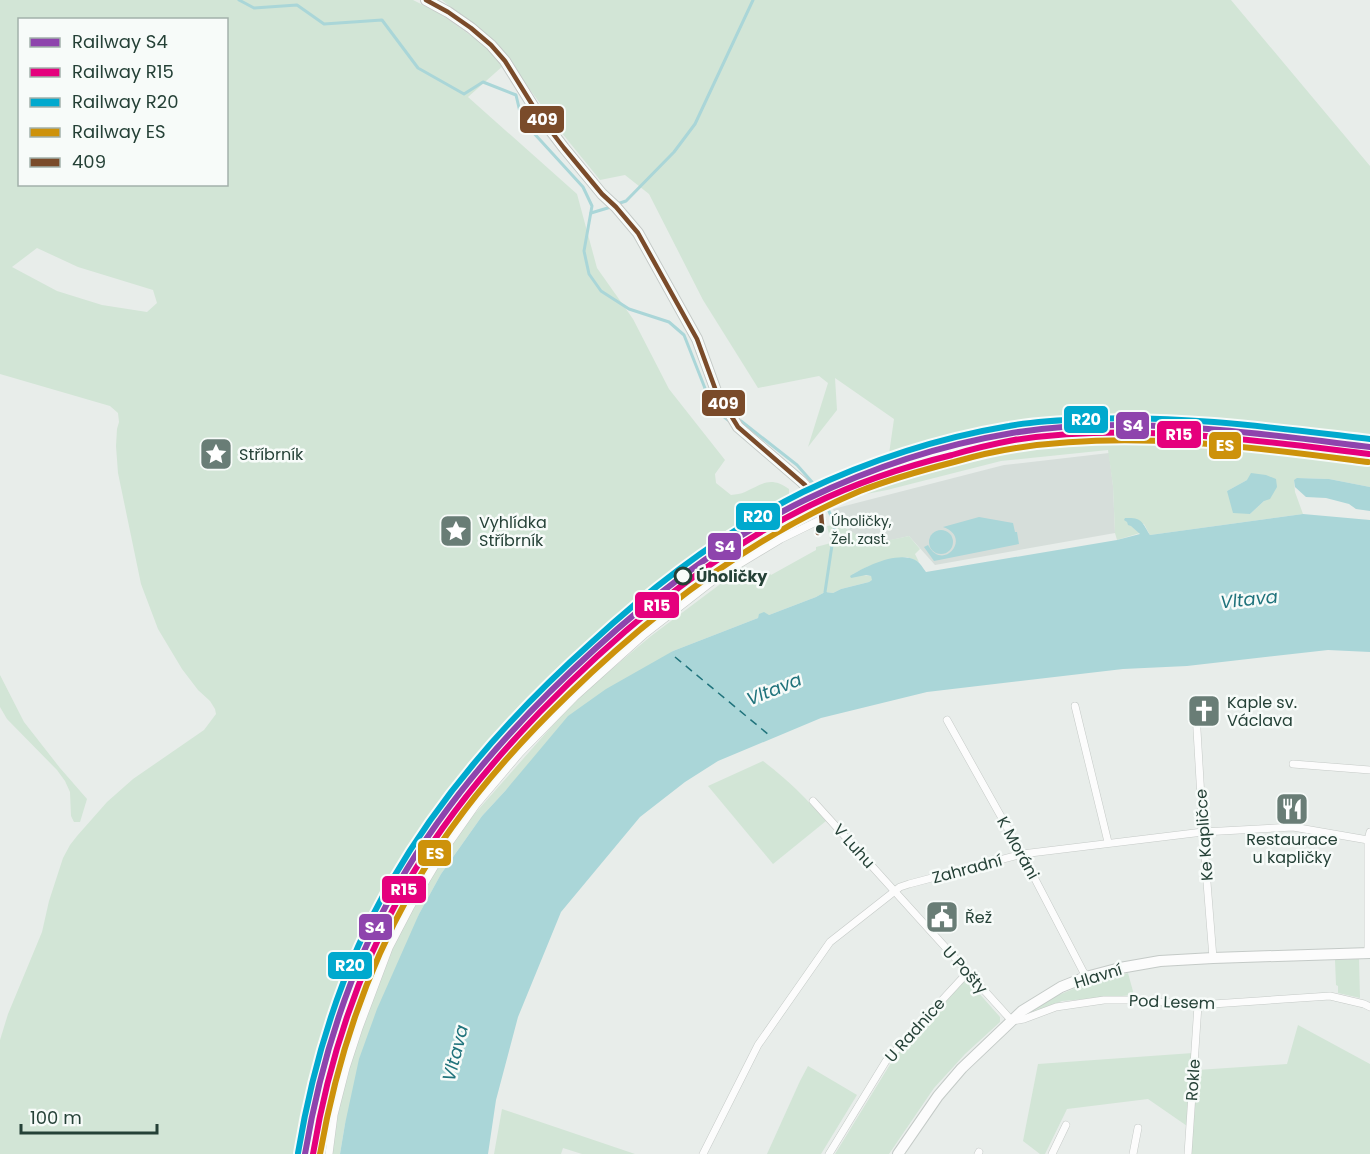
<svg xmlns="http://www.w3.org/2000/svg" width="1370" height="1154" font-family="Poppins,sans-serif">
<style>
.built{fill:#d6deda}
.green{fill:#d2e5d6;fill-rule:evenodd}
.water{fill:#aad6d8}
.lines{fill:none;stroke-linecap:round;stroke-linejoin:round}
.stream{stroke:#aad6d8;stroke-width:3}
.ferry{stroke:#20737c;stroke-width:1.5;stroke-dasharray:8 6;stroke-linecap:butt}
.street-casing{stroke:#c5cac7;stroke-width:8}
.secondary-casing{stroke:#c4cac7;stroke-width:12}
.street{stroke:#fcfcfc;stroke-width:7}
.secondary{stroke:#fcfcfc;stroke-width:10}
.bus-1-casing{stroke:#f7fbf9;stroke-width:9}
.bus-1{stroke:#7a4b2a;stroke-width:4.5}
.rail-1-casing{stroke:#f7fbf9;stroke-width:10}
.rail-2-casing{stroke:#f7fbf9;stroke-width:10}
.rail-3-casing{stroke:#f7fbf9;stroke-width:10}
.rail-4-casing{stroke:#f7fbf9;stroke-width:10}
.rail-1{stroke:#8e44ad;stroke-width:6}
.rail-2{stroke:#e5007d;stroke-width:6}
.rail-3{stroke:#00a9ce;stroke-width:6}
.rail-4{stroke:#cd920b;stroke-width:6}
.bus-dot{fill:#254137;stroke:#f7fbf9;stroke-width:2}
.stop-dot{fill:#f7fbf9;stroke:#254137;stroke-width:3}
.labels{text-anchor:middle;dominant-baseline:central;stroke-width:5;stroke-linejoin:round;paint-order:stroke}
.bus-label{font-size:14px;fill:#254137;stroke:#f7fbf9;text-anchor:start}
.poi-label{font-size:16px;fill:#254137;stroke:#f7fbf9;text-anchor:start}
.stop-label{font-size:16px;font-weight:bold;fill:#254137;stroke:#f7fbf9;text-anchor:start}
.street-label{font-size:16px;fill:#254137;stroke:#f7fbf9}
.water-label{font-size:18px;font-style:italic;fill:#20737c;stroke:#f7fbf9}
.line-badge{stroke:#f7fbf9;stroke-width:2}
.badge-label{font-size:16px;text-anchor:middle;font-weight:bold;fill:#fff}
</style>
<rect width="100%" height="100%" fill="#e8edea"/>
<g class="built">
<polygon points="1101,418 1158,418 1195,421 1271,427 1370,439 1370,461 1269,449 1157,440 1102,440 1013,448 924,468 847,496 811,511 725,562 668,605 633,633 552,708 500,765 459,817 423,871 392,926 367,980 344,1043 329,1101 319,1154 298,1154 308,1095 324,1036 334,1004 347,972 373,916 404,859 441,804 484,751 537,693 596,637 654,587 713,544 789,499 838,475 917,447 946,440 1010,426"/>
<polygon points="1109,453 1113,486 1115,533 935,565 909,536 882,542 860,537 839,524 833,509 1004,465"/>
</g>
<g class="green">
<path d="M 0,0 L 413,0 L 439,13 L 480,42 L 504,65 L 468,97 L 577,194 L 597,268 L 633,319 L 669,389 L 725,460 L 715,474 L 716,483 L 731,495 C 736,494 741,494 745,492 C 763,484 770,476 789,489 L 789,499 C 763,514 736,528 711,545 C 662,580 616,619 571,661 C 524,705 479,752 441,805 C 366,908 315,1028 298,1154 L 0,1154 L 0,1040 L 8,1014 L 42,932 L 49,901 L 63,858 L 70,845 L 77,836 L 107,802 L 133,779 L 204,730 L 216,714 L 215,709 L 210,701 L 198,690 L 182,669 L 158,629 L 141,584 L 118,473 L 116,446 L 117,429 L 119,422 L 118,413 L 110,406 L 0,374 ZM 20,20 L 226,20 L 226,184 L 20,184 ZM 37,248 L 78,267 L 153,290 L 157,303 L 147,312 L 102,305 L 57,291 L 12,267 Z"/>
<path d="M 442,0 L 1231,0 L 1370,166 L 1370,439 C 1281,430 1192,416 1102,418 C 1028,420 954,435 884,459 L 889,454 L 894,419 L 835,378 L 837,410 L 808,447 L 828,383 L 819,376 L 758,388 L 703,300 L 649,194 L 625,175 L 600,180 L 561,132 L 498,46 Z"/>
<path d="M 1102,440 L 1157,440 L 1269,449 L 1370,461 L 1370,487 L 1329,479 L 1300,478 L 1294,480 L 1295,492 L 1303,514 L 1150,535 L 1144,524 L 1127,522 L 1140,533 L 1117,540 L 1115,533 L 1113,486 L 1108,450 L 1001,461 L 887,490 L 856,496 L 847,496 C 901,475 957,456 1015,448 C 1043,444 1073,442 1102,440 ZM 1247,480 L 1264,501 L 1250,514 L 1227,491 Z"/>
<polygon points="811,511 814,518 764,538"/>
<path d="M 839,524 C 869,543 874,544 909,536 L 920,549 L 915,554 L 919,562 L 907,557 L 869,566 L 853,574 L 871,576 L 873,580 L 869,582 L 841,589 L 833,593 L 825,592 L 816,597 L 769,615 L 760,614 L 758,618 L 673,651 L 506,790 L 482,816 L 441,874 L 419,914 L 345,1124 L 340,1154 L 331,1154 L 337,1115 L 348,1068 L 379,979 L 411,908 L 462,828 L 576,699 L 651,636 L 743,567 L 753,580 L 768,571 L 771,575 L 816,550 L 816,547 L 831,543 L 827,526 Z"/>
<polygon points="0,675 24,722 60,768 87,799 80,822 74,822 71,816 70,792 65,781 57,770 7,719 0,707"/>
<path d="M 763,761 C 787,779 807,799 826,821 L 773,864 L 708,786 Z"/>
<polygon points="1359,959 1360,998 1338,993 1338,986 1336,985 1335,960"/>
<polygon points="1128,973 1134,995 1062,1001 1032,1014 1026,1013 1049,999 1085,984"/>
<polygon points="963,982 969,982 1000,1017 1000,1022 965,1054 934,1088 889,1154 835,1154 894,1058"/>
<polygon points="1298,1025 1370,1064 1370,1154 1191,1154 1197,1070 1287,1064"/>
<polygon points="1193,1053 1190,1128 1148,1099 1067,1109 1045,1154 1040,1154 1023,1141 1038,1064"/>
<polygon points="808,1066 857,1095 821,1154 767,1154 800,1081"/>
<polygon points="502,1109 635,1154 582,1154 563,1148 561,1154 494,1154"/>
</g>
<g class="water">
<polygon points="1251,473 1266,475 1276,479 1277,487 1270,499 1264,501 1250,514 1233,513 1227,491 1247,480"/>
<polygon points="1297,478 1329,479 1370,487 1370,511 1356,509 1349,504 1326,498 1306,497 1295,487 1294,480"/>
<path d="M 1303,514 L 1370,520 L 1370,652 L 1328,650 L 1187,666 L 1123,669 L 927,692 L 821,718 L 718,761 L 685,782 L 640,817 L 561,912 L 518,1017 L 496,1100 L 488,1154 L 340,1154 L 345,1124 L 359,1059 L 377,1009 L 419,914 L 441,874 L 482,816 L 506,790 L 568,716 L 606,689 L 673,651 L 758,618 L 759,614 L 764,612 L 769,615 L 816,597 L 825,592 L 833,593 L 841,589 L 869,582 L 872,580 L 871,576 L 866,575 L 851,578 L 850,576 C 866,566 899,550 917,561 C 920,563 923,568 926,572 L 1117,540 L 1140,534 L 1131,526 L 1128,525 L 1127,522 L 1124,520 L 1125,518 C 1142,517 1142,522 1150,535 Z"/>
<path d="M 979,517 L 1013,523 L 1015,532 L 1017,532 L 1019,544 L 934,561 L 924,547 L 928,545 C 943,573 973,537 943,527 Z"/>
<circle cx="941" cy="542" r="12"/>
</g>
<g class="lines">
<g class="stream">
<polyline points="239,0 254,8 297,5 324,24 382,20 418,68 464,94 483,82 516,95 520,112 531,130 583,187 592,206 584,251 589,274 601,291 629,309 669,322 684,335 710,401 718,412 728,420"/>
<polyline points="617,204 626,201 674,152 695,124 753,0"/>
<polyline points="591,213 611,207"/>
<polyline points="738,421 741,421 797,465 820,491 835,525 825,592 827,596"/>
</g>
<polyline class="ferry" points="675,657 769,735"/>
<g class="street-casing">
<g id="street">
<polyline points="1075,706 1108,842"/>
<polyline points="1196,713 1203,832 1213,958"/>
<polyline points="947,720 1022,854 1086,977"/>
<polyline points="1293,764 1370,770"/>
<polyline points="813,801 1012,1021 1024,1019 1056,1007 1104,1000 1136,1000 1198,1005 1330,996 1364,1004 1370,1007"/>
<polyline points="1368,953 1368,840 1370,832"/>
<polyline points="329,1154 334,1115 346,1068 359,1028 389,948 411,906 445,849 476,805 520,753 575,697 645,634 718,577 781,539 822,519 810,491"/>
<polyline points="703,1154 758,1045 830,942 900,887 909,884 1022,854 1203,832 1293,827 1368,840"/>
<polyline points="829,1154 886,1061 968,972"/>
<polyline points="978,1154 979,1152"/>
<polyline points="1052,1154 1066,1125"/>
<polyline points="1133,1154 1138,1128"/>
<polyline points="1188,1154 1198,1005"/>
</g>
</g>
<g class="secondary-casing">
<g id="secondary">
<polyline points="426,0 448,12 471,28 491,45 505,61 538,114 564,148 602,194 616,207 638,233 697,339 716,391 738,427 802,482 810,491"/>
<polyline points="898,1154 938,1096 962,1068 1022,1011 1061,987 1086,977 1120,968 1160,961 1213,958 1370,953"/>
</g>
</g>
<use href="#street" class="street"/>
<use href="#secondary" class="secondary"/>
<g class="bus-1-casing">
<polyline id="bus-1" points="426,0 448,12 471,28 491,45 505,61 538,114 564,148 602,194 616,207 638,233 697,339 716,391 738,427 805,485 815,502 821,514 822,525 818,533"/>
</g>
<use href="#bus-1" class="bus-1"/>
<g class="rail-1-casing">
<path id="rail-1" d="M 305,1154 C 321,1059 350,967 398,884 C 450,794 520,717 596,648 C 660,590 730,536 807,499 C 871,468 941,445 1012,433 C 1129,414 1254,433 1370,447"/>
</g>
<g class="rail-2-casing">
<path id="rail-2" d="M 313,1154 C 328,1062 357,974 402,892 C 439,826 488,766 540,712 C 618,632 710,554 811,505 C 856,483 903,467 952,455 C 972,449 993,444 1014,440 C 1132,422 1252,440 1369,454"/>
</g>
<g class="rail-3-casing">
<path id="rail-3" d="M 298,1153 C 314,1057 343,964 392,880 C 444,790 514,712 591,643 C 655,584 725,531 803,492 C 868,461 938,438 1009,426 C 1035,421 1062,420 1089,419 C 1183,415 1276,428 1370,439"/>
</g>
<g class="rail-4-casing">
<path id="rail-4" d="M 320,1154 C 336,1063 364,976 409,895 C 450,821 506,755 567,696 C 653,612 749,538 860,491 C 891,479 923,470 954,462 C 975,456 996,451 1016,448 C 1133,430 1252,447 1368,462"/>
</g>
<use href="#rail-1" class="rail-1"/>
<use href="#rail-2" class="rail-2"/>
<use href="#rail-3" class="rail-3"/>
<use href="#rail-4" class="rail-4"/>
</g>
<defs>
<g id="sight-square" transform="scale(1.725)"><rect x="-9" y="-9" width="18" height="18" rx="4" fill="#697d76" stroke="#f7fbf9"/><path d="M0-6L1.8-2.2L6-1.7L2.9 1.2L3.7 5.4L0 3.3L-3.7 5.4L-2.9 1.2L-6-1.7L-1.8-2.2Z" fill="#fff"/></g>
<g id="church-square" transform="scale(1.725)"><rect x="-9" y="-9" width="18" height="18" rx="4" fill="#697d76" stroke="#f7fbf9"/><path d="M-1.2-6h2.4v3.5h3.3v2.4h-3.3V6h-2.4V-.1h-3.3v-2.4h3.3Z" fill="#fff"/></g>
<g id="restaurant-square" transform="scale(1.725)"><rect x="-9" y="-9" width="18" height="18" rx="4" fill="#697d76" stroke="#f7fbf9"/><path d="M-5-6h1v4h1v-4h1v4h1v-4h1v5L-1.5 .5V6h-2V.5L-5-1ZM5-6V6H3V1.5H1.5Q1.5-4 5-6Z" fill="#fff"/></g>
<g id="civic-square" transform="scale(1.725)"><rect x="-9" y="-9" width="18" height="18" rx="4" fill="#697d76" stroke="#f7fbf9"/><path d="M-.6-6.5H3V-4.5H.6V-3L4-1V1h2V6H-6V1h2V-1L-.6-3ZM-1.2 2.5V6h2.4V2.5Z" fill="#fff"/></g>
</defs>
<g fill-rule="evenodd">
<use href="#sight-square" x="216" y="454"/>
<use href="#sight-square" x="456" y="531"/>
<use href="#church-square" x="1204" y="711"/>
<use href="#restaurant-square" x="1292" y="809"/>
<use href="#civic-square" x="942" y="917"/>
</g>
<circle class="bus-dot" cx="820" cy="529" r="5"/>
<circle class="stop-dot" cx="683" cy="576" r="8"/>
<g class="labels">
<g class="bus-label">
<text x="831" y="521">Úholičky,<tspan x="831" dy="18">Žel. zast.</tspan></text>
</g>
<g class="poi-label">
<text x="239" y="454">Stříbrník</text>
<text x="479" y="522">Vyhlídka<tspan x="479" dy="18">Stříbrník</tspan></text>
<text x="1227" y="702">Kaple sv.<tspan x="1227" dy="18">Václava</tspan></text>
<text x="1292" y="839" text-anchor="middle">Restaurace<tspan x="1292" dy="18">u kapličky</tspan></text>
<text x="965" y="917">Řež</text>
</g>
<g class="stop-label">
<text x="696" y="576">Úholičky</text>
</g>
<g class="street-label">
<text transform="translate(1204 835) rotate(-94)">Ke Kapličce</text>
<text transform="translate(854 846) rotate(48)">V Luhu</text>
<text transform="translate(1018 848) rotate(61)">K Moráni</text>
<text transform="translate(967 869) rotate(-15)">Zahradní</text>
<text transform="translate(965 970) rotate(48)">U Pošty</text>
<text transform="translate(1098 976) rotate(-17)">Hlavní</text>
<text transform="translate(1172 1002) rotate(2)">Pod Lesem</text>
<text transform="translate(915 1030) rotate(-48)">U Radnice</text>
<text transform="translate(1193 1080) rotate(-86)">Rokle</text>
</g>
<g class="water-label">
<text transform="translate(1249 599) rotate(-6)">Vltava</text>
<text transform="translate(774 689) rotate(-22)">Vltava</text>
<text transform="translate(455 1053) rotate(-76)">Vltava</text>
</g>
</g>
<g class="line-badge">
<rect x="519" y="105" width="46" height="29" rx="6" fill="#7a4b2a"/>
<rect x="701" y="389" width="45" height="28" rx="6" fill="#7a4b2a"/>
<rect x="1063" y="405" width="46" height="29" rx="6" fill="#00a9ce"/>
<rect x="1115" y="411" width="35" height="29" rx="6" fill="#8e44ad"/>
<rect x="1156" y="420" width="46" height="29" rx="6" fill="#e5007d"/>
<rect x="1208" y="431" width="34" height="29" rx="6" fill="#cd920b"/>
<rect x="735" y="502" width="46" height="29" rx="6" fill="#00a9ce"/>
<rect x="707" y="532" width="35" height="29" rx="6" fill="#8e44ad"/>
<rect x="634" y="591" width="46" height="28" rx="6" fill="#e5007d"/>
<rect x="417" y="839" width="35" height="28" rx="6" fill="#cd920b"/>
<rect x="381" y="875" width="46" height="29" rx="6" fill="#e5007d"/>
<rect x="358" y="913" width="35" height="28" rx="6" fill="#8e44ad"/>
<rect x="327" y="951" width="46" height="29" rx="6" fill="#00a9ce"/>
</g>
<g class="badge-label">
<text x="542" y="125">409</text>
<text x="723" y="409">409</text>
<text x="1086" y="425">R20</text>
<text x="1133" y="431">S4</text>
<text x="1179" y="440">R15</text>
<text x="1225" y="451">ES</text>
<text x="758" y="522">R20</text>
<text x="725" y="552">S4</text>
<text x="657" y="611">R15</text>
<text x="435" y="859">ES</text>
<text x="404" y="895">R15</text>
<text x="375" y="933">S4</text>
<text x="350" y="971">R20</text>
</g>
<rect x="18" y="18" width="210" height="168" fill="#f7fbf9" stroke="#a3b1ab" stroke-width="1.5"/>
<rect x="30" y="38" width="30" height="9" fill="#8e44ad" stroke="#a3b1ab" stroke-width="1.5"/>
<text x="72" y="48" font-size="18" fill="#254137">Railway S4</text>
<rect x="30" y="68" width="30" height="9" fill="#e5007d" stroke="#a3b1ab" stroke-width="1.5"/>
<text x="72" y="78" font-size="18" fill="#254137">Railway R15</text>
<rect x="30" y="98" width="30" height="9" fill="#00a9ce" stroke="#a3b1ab" stroke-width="1.5"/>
<text x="72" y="108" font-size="18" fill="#254137">Railway R20</text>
<rect x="30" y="128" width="30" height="9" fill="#cd920b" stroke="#a3b1ab" stroke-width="1.5"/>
<text x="72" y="138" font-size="18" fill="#254137">Railway ES</text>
<rect x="30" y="158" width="30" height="9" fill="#7a4b2a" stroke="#a3b1ab" stroke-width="1.5"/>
<text x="72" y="168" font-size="18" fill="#254137">409</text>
<path d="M21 1124v9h136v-9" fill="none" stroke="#254137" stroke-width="3"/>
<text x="30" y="1124" font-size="18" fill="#254137" stroke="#f7fbf9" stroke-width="4.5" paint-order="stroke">100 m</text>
</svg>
